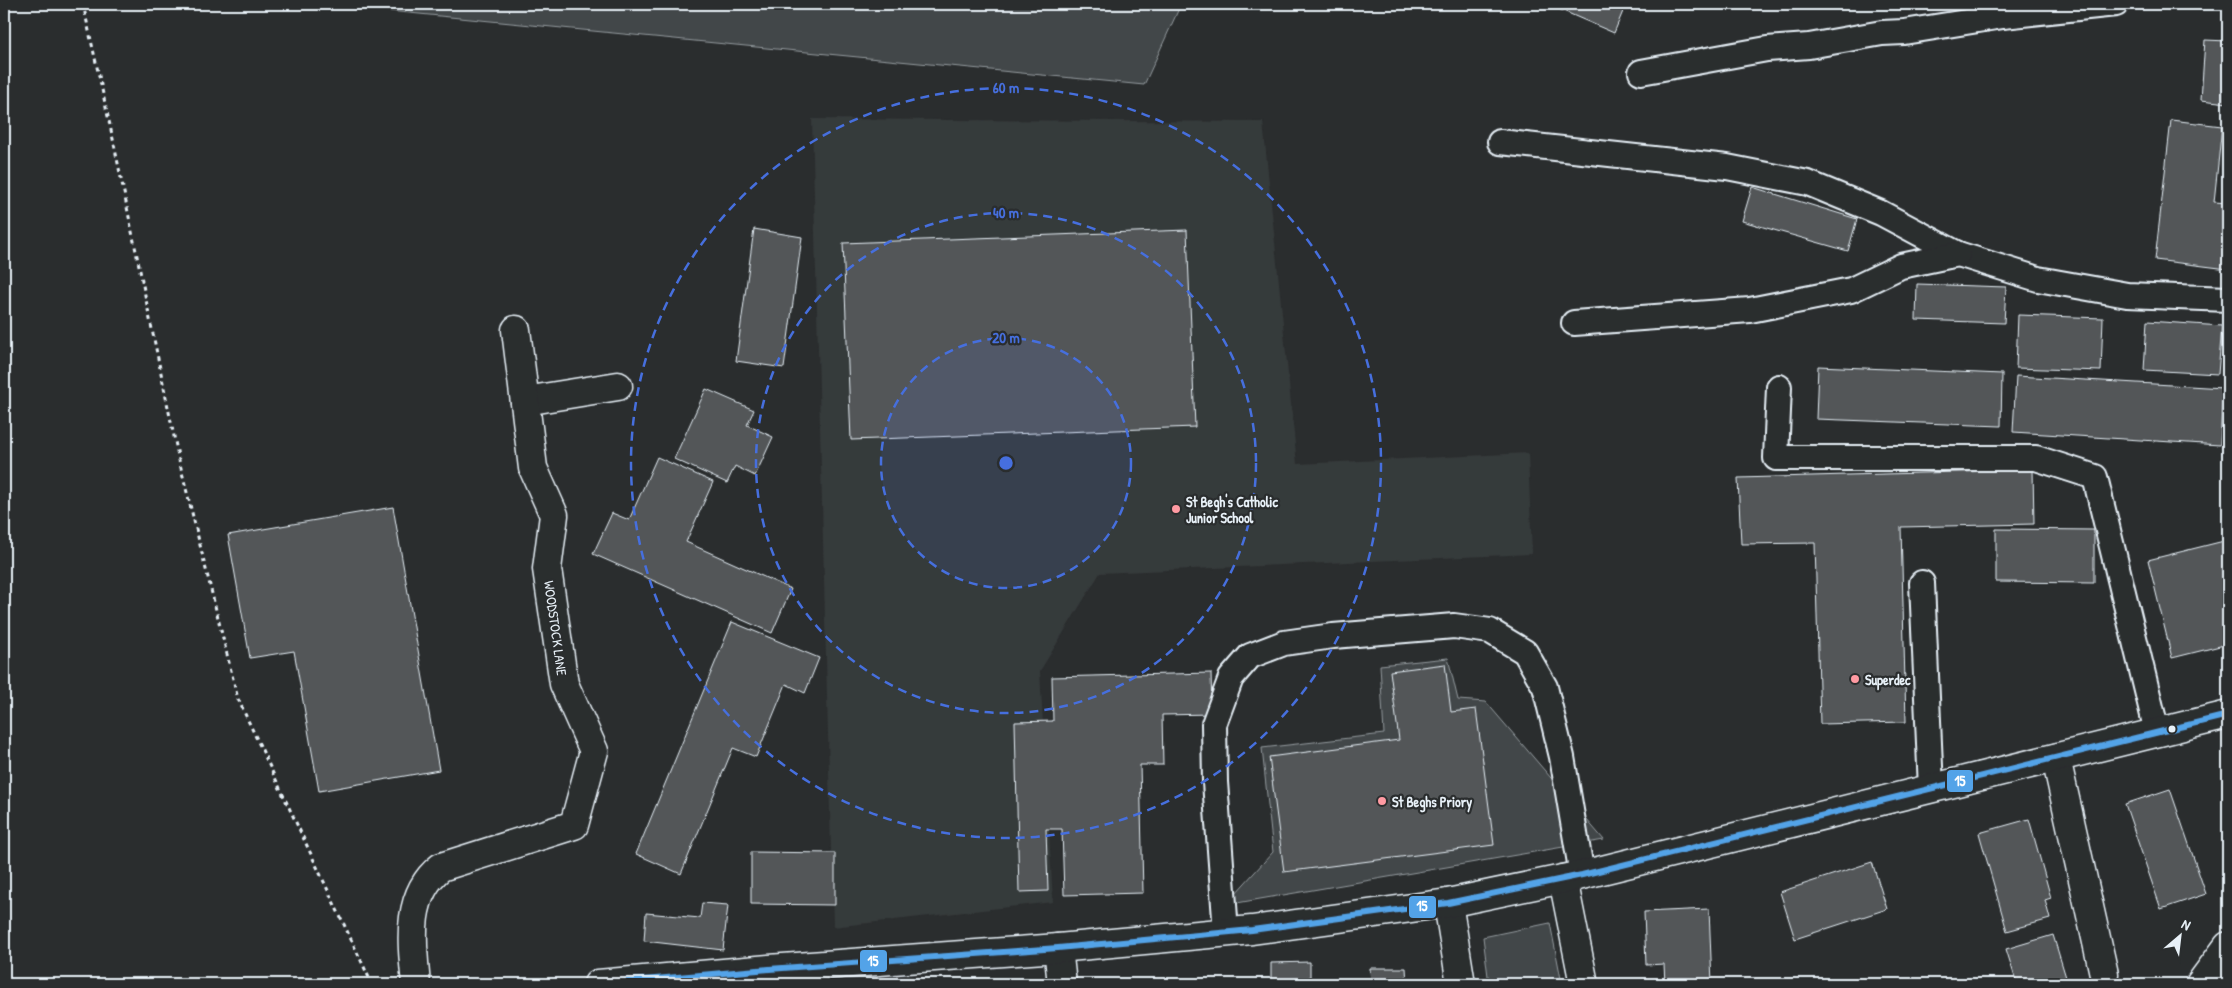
<svg xmlns="http://www.w3.org/2000/svg" width="2232" height="988" font-family="'Patrick Hand',sans-serif">
<style>
.built{fill:#363a3b}
.green{fill:#424648;stroke:#959ca0}
.building{fill:#535759;stroke:#e8f1f8}
.lines{fill:none;stroke-linecap:round;stroke-linejoin:round}
.service-casing{stroke:#e8f1f8;stroke-width:28}
.minor-casing{stroke:#e8f1f8;stroke-width:31}
.tertiary-casing{stroke:#e8f1f8;stroke-width:31}
.path{stroke:#e8f1f8;stroke-width:3;stroke-dasharray:4 4;stroke-linecap:butt}
.service{stroke:#2a2d2e;stroke-width:24}
.minor{stroke:#2a2d2e;stroke-width:28}
.tertiary{stroke:#2a2d2e;stroke-width:28}
.bus-1-casing{stroke:#2a2d2e;stroke-width:10}
.bus-1{stroke:#53a3e8;stroke-width:6}
.ring{fill:none;stroke:#466fde;stroke-width:2.5;stroke-dasharray:9 6}
.poi-dot{fill:#ff9aa2;stroke:#2a2d2e;stroke-width:2}
.bus-dot{fill:#e8f1f8;stroke:#2a2d2e;stroke-width:2}
.labels{text-anchor:middle;dominant-baseline:central;stroke-width:4.5;stroke-linejoin:round;paint-order:stroke}
.poi-label{font-size:14px;font-weight:bold;fill:#e8f1f8;stroke:#2a2d2e;text-anchor:start}
.street-label{font-size:14px;fill:#e8f1f8;stroke:#2a2d2e}
.centre{fill:#466fde;stroke:#2a2d2e;stroke-width:2.5}
.ring-label{font-size:15px;text-anchor:middle;font-weight:bold;fill:#466fde;stroke:#2a2d2e;stroke-width:4.5;stroke-linejoin:round;paint-order:stroke}
.line-badge{stroke:#2a2d2e;stroke-width:2}
.badge-label{font-size:14px;text-anchor:middle;font-weight:bold;fill:#fff}
</style>
<rect width="100%" height="100%" fill="#2a2d2e"/>
<filter id="ink" filterUnits="userSpaceOnUse"><feTurbulence type="fractalNoise" baseFrequency=".02" numOctaves="2"/><feDisplacementMap in="SourceGraphic" scale="10" xChannelSelector="R" yChannelSelector="G"/><feConvolveMatrix kernelMatrix="1 2 1 2 8 2 1 2 1" color-interpolation-filters="sRGB"/></filter>
<g filter="url(#ink)">
<polygon class="built" points="812,119 1263,122 1297,464 1528,453 1532,554 1100,573 1040,671 1053,902 833,927"/>
<g class="green">
<polygon points="317,4 1181,4 1144,85"/>
<polygon points="1448,658 1458,700 1486,702 1604,840 1225,905 1273,852 1262,748 1384,734 1380,665"/>
<polygon points="1550,923 1562,984 1489,984 1483,937"/>
</g>
<g class="building">
<polygon points="1547,4 1626,4 1614,33"/>
<polygon points="2205,40 2228,41 2228,103 2201,100"/>
<polygon points="2171,120 2222,126 2214,202 2228,203 2228,269 2155,260"/>
<polygon points="1752,187 1857,219 1848,251 1742,221"/>
<polygon points="754,229 802,237 784,368 736,361"/>
<polygon points="1187,230 1195,427 851,440 843,243"/>
<polygon points="1917,284 2006,287 2004,323 1916,320"/>
<polygon points="2018,315 2103,318 2101,371 2016,368"/>
<polygon points="2147,321 2222,326 2218,374 2144,370"/>
<polygon points="1818,366 2002,374 2001,426 1816,419"/>
<polygon points="2016,376 2223,388 2220,445 2013,432"/>
<polygon points="706,389 754,410 747,425 773,437 755,476 735,466 727,483 674,459"/>
<polygon points="657,457 713,482 686,542 791,589 772,633 593,554 612,513 629,520"/>
<polygon points="2033,470 2034,524 1901,527 1906,722 1820,724 1815,543 1741,544 1738,478"/>
<polygon points="393,507 439,770 319,791 294,651 250,658 228,535"/>
<polygon points="1996,529 2094,530 2094,583 1996,582"/>
<polygon points="2228,540 2228,644 2172,658 2148,560"/>
<polygon points="732,622 819,658 805,693 786,684 756,757 733,748 681,874 636,854"/>
<polygon points="1445,664 1451,712 1476,709 1494,845 1284,872 1269,757 1399,740 1390,671"/>
<polygon points="1211,673 1212,714 1162,715 1163,765 1140,765 1143,893 1064,895 1062,829 1046,829 1048,891 1019,892 1015,722 1053,721 1052,677"/>
<polygon points="2170,789 2206,894 2161,909 2125,804"/>
<polygon points="2029,819 2051,898 2045,900 2050,919 2007,931 1979,833"/>
<polygon points="751,852 835,853 835,905 751,904"/>
<polygon points="1872,862 1887,909 1795,939 1780,892"/>
<polygon points="702,903 728,905 723,950 644,941 646,913 700,918"/>
<polygon points="1709,909 1712,984 1665,984 1664,964 1646,965 1644,912"/>
<polygon points="2053,935 2068,984 2017,984 2006,949"/>
<polygon points="1310,962 1310,984 1271,984 1271,963"/>
<polygon points="1370,968 1406,968 1407,984 1371,984"/>
</g>
<g class="lines">
<g class="service-casing">
<g id="service">
<polyline points="1641,72 1767,49 1809,46 1882,33 1904,32 2003,16 2116,4"/>
<polyline points="1500,142 1727,167 1808,183 1881,213 1958,254 2038,279 2127,295 2228,299"/>
<polyline points="1574,323 1750,310 1851,290 1901,266 1958,254"/>
<polyline points="1779,387 1776,458 2036,458 2095,477 2157,732"/>
<polyline points="1922,583 1931,789"/>
<polyline points="1226,932 1215,782 1214,724 1231,678 1250,656 1284,643 1333,636 1454,626 1490,631 1525,652 1545,687 1562,757 1582,875"/>
</g>
</g>
<g class="minor-casing">
<g id="minor">
<polyline points="525,401 618,386"/>
<polyline points="2056,758 2104,974"/>
<polyline points="1563,879 1584,984"/>
<polyline points="1448,903 1461,984"/>
<polyline points="1058,948 1062,984"/>
<path d="M 416,984 C 412,944 405,895 441,867 L 574,825 L 594,751 L 564,684 L 547,569 L 554,515 L 533,468 L 516,330"/>
<polyline points="2200,984 2228,946"/>
</g>
</g>
<g class="tertiary-casing">
<polyline id="tertiary" points="598,984 769,969 1058,948 1252,930 1448,903 1582,875 2228,715"/>
</g>
<polyline class="path" points="83,4 113,139 178,456 238,699 372,984"/>
<use href="#service" class="service"/>
<use href="#minor" class="minor"/>
<use href="#tertiary" class="tertiary"/>
<g class="bus-1-casing">
<polyline id="bus-1" points="598,984 769,969 1058,948 1252,930 1448,903 1582,875 2228,715"/>
</g>
<use href="#bus-1" class="bus-1"/>
</g>
</g>
<circle cx="1006" cy="463" r="125" fill="#466fde" fill-opacity=".12"/>
<g class="ring">
<circle cx="1006" cy="463" r="125"/>
<circle cx="1006" cy="463" r="250"/>
<circle cx="1006" cy="463" r="375"/>
</g>
<g class="poi-dot">
<circle cx="1176" cy="509" r="5"/>
<circle cx="1855" cy="679" r="5"/>
<circle cx="1382" cy="801" r="5"/>
</g>
<circle class="bus-dot" cx="2172" cy="729" r="4.5"/>
<g class="labels">
<g class="poi-label">
<text x="1186" y="501">St Begh's Catholic<tspan x="1186" dy="16">Junior School</tspan></text>
<text x="1865" y="679">Superdec</text>
<text x="1392" y="801">St Beghs Priory</text>
</g>
<g class="street-label">
<text transform="translate(556 628) rotate(82)">WOODSTOCK LANE</text>
</g>
</g>
<circle cx="1006" cy="463" r="8" class="centre"/>
<g class="ring-label">
<text x="1006" y="93">60 m</text>
<text x="1006" y="218">40 m</text>
<text x="1006" y="343">20 m</text>
</g>
<g class="line-badge">
<rect x="1946" y="769" width="28" height="24" rx="5" fill="#53a3e8"/>
<rect x="1408" y="895" width="29" height="24" rx="5" fill="#53a3e8"/>
<rect x="859" y="949" width="29" height="24" rx="5" fill="#53a3e8"/>
</g>
<g class="badge-label">
<text x="1960" y="786">15</text>
<text x="1422" y="911">15</text>
<text x="873" y="966">15</text>
</g>
<rect width="2232" height="988" fill="none" stroke="#2a2d2e" stroke-width="20"/>
<rect x="10" y="10" width="2212" height="968" fill="none" stroke="#e8f1f8" stroke-width="2" filter="url(#ink)"/>
<g transform="translate(2180 936) rotate(28)" stroke="#2a2d2e" stroke-width="4" paint-order="stroke">
<path d="M0-4L9 19L0 12L-9 19Z" fill="#e8f1f8"/>
<text y="-8" font-size="14" font-weight="bold" text-anchor="middle" fill="#e8f1f8">N</text>
</g>
</svg>
